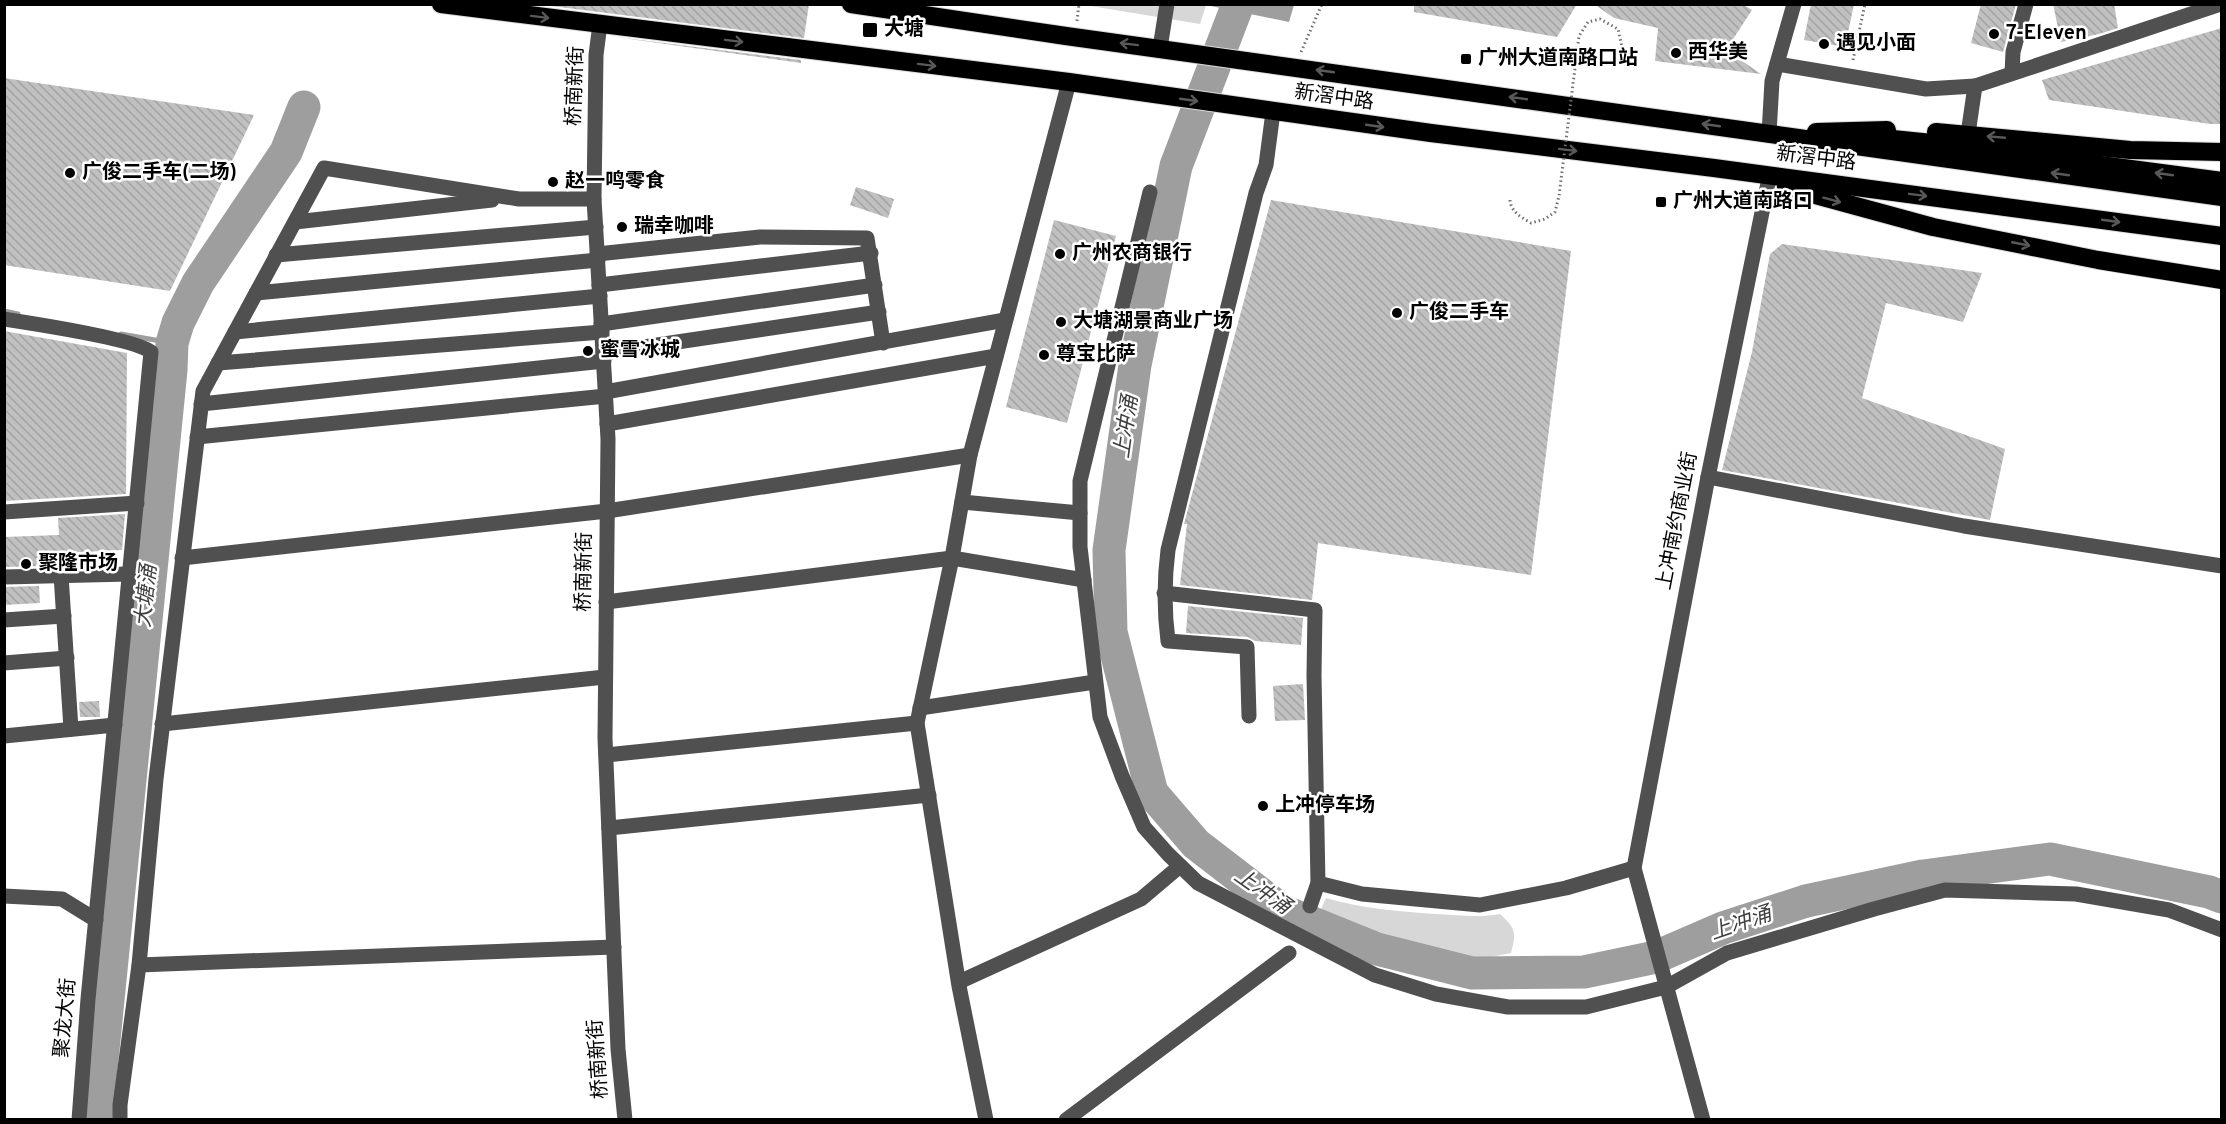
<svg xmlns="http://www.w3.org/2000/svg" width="2226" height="1124" font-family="Overpass,'Noto Sans SC',sans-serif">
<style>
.green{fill:#d7d7d7}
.water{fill:#9e9e9e}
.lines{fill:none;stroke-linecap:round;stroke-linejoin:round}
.stream{stroke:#9e9e9e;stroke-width:5}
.river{stroke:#9e9e9e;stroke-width:33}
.building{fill:url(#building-back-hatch)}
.highway-casing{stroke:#dbdbdb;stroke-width:20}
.path{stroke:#727272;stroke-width:3;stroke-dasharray:1.5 3;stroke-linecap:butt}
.minor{stroke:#505050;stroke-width:15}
.highway{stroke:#000;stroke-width:18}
.path-bridge{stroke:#727272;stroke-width:3;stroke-dasharray:1.5 3;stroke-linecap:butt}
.oneway{stroke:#595959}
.poi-dot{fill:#000;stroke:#fff;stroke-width:2}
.labels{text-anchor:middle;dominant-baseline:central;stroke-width:5;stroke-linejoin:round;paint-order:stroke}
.poi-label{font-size:20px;font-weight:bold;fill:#000;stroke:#fff;text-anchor:start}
.street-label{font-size:20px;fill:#000;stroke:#fff}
.water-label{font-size:21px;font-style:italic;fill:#3f3f3f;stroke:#fff}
</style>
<defs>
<pattern id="building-back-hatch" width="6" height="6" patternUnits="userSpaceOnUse" patternTransform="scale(1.5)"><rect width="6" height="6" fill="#c0c0c0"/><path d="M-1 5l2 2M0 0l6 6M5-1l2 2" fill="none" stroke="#a3a3a3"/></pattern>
</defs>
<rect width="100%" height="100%" fill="#fff"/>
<g class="green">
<polygon points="1085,5 1206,5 1200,24"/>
<path d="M 1326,898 C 1364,909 1396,911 1435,914 C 1458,915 1478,918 1500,914 C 1515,928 1517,932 1511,953 L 1475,960 L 1367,936 L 1318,916 Z"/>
</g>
<polygon class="water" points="1206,5 1294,4 1294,5 1289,22"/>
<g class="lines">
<g class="stream">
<polyline points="4,311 18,314"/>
<polyline points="121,334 172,343"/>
</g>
<g class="river">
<polyline points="1238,4 1176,166 1135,365 1109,550 1111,632 1152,793 1196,844 1283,911 1377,949 1472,973 1584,972 1656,957 1723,928 1806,901 1923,876 2050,859 2209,892 2222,897"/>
<polyline points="96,1120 171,370 172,343 178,323 198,283 286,152 304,107"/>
</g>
</g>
<g class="building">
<polygon points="536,4 809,4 804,38"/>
<polygon points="1414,4 1577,4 1557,37 1414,12"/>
<polygon points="1594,4 1742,4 1752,10 1726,50 1761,74 1655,61 1658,28 1614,18"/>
<polygon points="1811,4 1854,4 1845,47 1804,40"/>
<polygon points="1981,4 2016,4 2003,52 1971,43"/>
<polygon points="2053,4 2114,4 2118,28 2099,34 2061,42"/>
<polygon points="2222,28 2222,124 2210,124 2049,100 2042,80"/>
<polygon points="608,36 801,60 801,63"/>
<polygon points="4,78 254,115 170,291 4,265"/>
<polygon points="856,187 894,199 888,218 850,205"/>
<polygon points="1271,200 1571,251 1531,575 1318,543 1312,600 1180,585 1187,524 1184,524"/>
<polygon points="1054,220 1116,236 1067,423 1006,407"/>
<polygon points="1782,244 1982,273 1963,322 1886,303 1862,398 2005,449 1990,520 1722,470 1752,352 1770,254"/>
<polygon points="4,331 127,353 126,494 4,501"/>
<polygon points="125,514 122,550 42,554 43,560 38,560 38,566 4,567 4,537 59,535 58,518"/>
<polygon points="39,586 40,603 4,605 4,587"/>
<polygon points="1188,606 1303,618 1301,645 1255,641 1248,637 1186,633"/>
<polygon points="1303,684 1305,720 1275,721 1273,686"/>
<polygon points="99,701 100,717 80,717 79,702"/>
</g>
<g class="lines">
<g class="highway-casing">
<g id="highway">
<polyline points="441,4 1069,82 1431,133 1714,168 2222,236"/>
<polyline points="851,4 1066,36 2222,197"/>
<polyline points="1816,132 1887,130"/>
<polyline points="1936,132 2130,150 2222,152"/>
<polyline points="1873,137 1942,144 2222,181"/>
<polyline points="1786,187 1933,227 2098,260 2222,280"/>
</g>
</g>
<g class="path">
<polyline points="1077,21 1079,4"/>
<polyline points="1301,52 1322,4"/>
<polyline points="1853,60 1865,4"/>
</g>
<g class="minor">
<polyline points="600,24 596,55 594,199 608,439 605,738 618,1049 625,1120"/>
<polyline points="1160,48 1167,4"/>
<polyline points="1777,64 1926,89 1975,86"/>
<polyline points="2012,73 2013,52 2026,4"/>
<polyline points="1769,134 1772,81 1794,4"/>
<polyline points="1968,134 1975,86 2221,4"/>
<polyline points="1150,192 1080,481 1080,547 1100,717 1122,776 1144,827 1168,854 1198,883 1375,975 1436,994 1508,1007 1586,1007 1666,987 1727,953 1874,909 1945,890 2076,894 2169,910 2222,930"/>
<polyline points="295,222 492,200"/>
<polyline points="597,254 760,237 867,238 883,343"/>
<polyline points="276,255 596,227"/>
<polyline points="599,285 871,253"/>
<polyline points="256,293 598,260"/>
<path d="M 4,319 C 30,323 136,339 151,352 L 88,999 L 79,1120"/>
<polyline points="601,324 875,285"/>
<polyline points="235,332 600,296"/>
<polyline points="603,353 879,312"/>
<polyline points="218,363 602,332"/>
<polyline points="605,392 1005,320"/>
<polyline points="201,404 604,361"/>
<polyline points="607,424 996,356"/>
<polyline points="197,437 606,396"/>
<polyline points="1708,477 1964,526 2222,566"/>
<polyline points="962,502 1080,513"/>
<polyline points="4,512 137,503"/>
<polyline points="182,558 607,511 970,455"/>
<polyline points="61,575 71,729"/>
<polyline points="4,577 130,574"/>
<polyline points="1164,593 1315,610 1314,675 1318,883 1310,906"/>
<polyline points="606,602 952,558 1084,580"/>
<polyline points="4,620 64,616"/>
<polyline points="4,663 67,658"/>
<polyline points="920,708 1095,682"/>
<path d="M 1249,716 L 1247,647 L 1168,641 C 1164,610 1164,581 1168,550 L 1256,193 L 1266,165 L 1273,112"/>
<polyline points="162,724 605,677"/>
<polyline points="4,736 115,725"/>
<polyline points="606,755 917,723"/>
<polyline points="609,828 929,795"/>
<polyline points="1318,883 1362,894 1480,905 1566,888 1634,868"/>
<polyline points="4,896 62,899 96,920"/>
<polyline points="139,965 614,947"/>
<polyline points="959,982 1141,899 1180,866"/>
<polyline points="120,1120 120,1105 139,965 156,779 203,391 324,168 519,199 594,199"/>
<polyline points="986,1120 959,986 917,723 952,558 970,455 1069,82"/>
<polyline points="1066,1120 1289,953"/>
<polyline points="1703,1120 1634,868 1708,477 1768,183"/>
</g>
<use href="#highway" class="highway"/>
<path class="path-bridge" d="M 1510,200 C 1511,212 1521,217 1531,223 L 1545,219 L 1555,212 L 1559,196 L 1579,36 L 1588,22 L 1600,19 L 1618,29 L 1622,47"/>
</g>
<defs><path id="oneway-shaft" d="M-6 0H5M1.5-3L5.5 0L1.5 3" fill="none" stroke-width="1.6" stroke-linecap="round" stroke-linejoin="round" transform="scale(1.5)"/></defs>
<g class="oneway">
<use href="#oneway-shaft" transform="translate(540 17) rotate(7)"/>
<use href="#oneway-shaft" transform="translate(734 41) rotate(7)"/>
<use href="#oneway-shaft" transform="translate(1129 44) rotate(-173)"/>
<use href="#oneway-shaft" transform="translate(927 65) rotate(7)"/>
<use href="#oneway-shaft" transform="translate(1325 71) rotate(-172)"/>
<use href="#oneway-shaft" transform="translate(1518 98) rotate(-172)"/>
<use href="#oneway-shaft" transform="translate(1189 100) rotate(8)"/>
<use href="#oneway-shaft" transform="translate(1711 125) rotate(-172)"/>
<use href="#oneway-shaft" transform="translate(1375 126) rotate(8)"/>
<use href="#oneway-shaft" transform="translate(1996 137) rotate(-175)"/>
<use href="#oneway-shaft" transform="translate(1568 150) rotate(7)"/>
<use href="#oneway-shaft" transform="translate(2060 174) rotate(-172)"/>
<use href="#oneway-shaft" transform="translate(2164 174) rotate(-172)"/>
<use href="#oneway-shaft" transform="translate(1918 195) rotate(7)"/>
<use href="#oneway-shaft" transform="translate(1832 200) rotate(15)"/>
<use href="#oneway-shaft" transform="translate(2111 221) rotate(8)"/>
<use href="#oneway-shaft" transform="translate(2021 244) rotate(11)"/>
</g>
<g class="poi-dot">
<rect x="862" y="22" width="16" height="16" rx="3"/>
<circle cx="1994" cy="34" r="6"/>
<circle cx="1824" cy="44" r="6"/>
<circle cx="1676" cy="53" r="6"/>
<rect x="1460" y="53" width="12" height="12" rx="3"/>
<circle cx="70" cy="173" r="6"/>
<circle cx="553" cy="182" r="6"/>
<rect x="1655" y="196" width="12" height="12" rx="3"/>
<circle cx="622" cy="227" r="6"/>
<circle cx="1060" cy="254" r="6"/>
<circle cx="1397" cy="313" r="6"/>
<circle cx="1061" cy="322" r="6"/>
<circle cx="588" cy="351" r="6"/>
<circle cx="1044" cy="355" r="6"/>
<circle cx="26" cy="564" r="6"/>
<circle cx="1263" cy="806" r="6"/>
</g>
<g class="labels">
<g class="poi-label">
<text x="884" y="30">大塘</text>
<text x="2006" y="34">7-Eleven</text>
<text x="1836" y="44">遇见小面</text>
<text x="1688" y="53">西华美</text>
<text x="1478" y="59">广州大道南路口站</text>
<text x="82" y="173">广俊二手车(二场)</text>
<text x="565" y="182">赵一鸣零食</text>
<text x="1673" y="202">广州大道南路口</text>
<text x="634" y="227">瑞幸咖啡</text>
<text x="1072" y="254">广州农商银行</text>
<text x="1409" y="313">广俊二手车</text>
<text x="1073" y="322">大塘湖景商业广场</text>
<text x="600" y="351">蜜雪冰城</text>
<text x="1056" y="355">尊宝比萨</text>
<text x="38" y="564">聚隆市场</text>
<text x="1275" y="806">上冲停车场</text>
</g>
<g class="street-label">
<text transform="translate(576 86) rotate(-88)">桥南新街</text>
<text transform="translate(1334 98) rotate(8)">新滘中路</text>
<text transform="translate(1816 159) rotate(7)">新滘中路</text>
<text transform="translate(1678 521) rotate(-79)">上冲南约商业街</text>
<text transform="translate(585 572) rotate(-89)">桥南新街</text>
<text transform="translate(66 1018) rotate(-85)">聚龙大街</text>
<text transform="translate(599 1059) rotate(-94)">桥南新街</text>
</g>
<g class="water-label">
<text transform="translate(1127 427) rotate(-82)">上冲涌</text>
<text transform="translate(147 596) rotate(-84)">大塘涌</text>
<text transform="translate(1262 892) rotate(35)">上冲涌</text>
<text transform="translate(1741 924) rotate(-19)">上冲涌</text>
</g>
</g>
<rect width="2226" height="1124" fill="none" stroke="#000000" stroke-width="12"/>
</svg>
